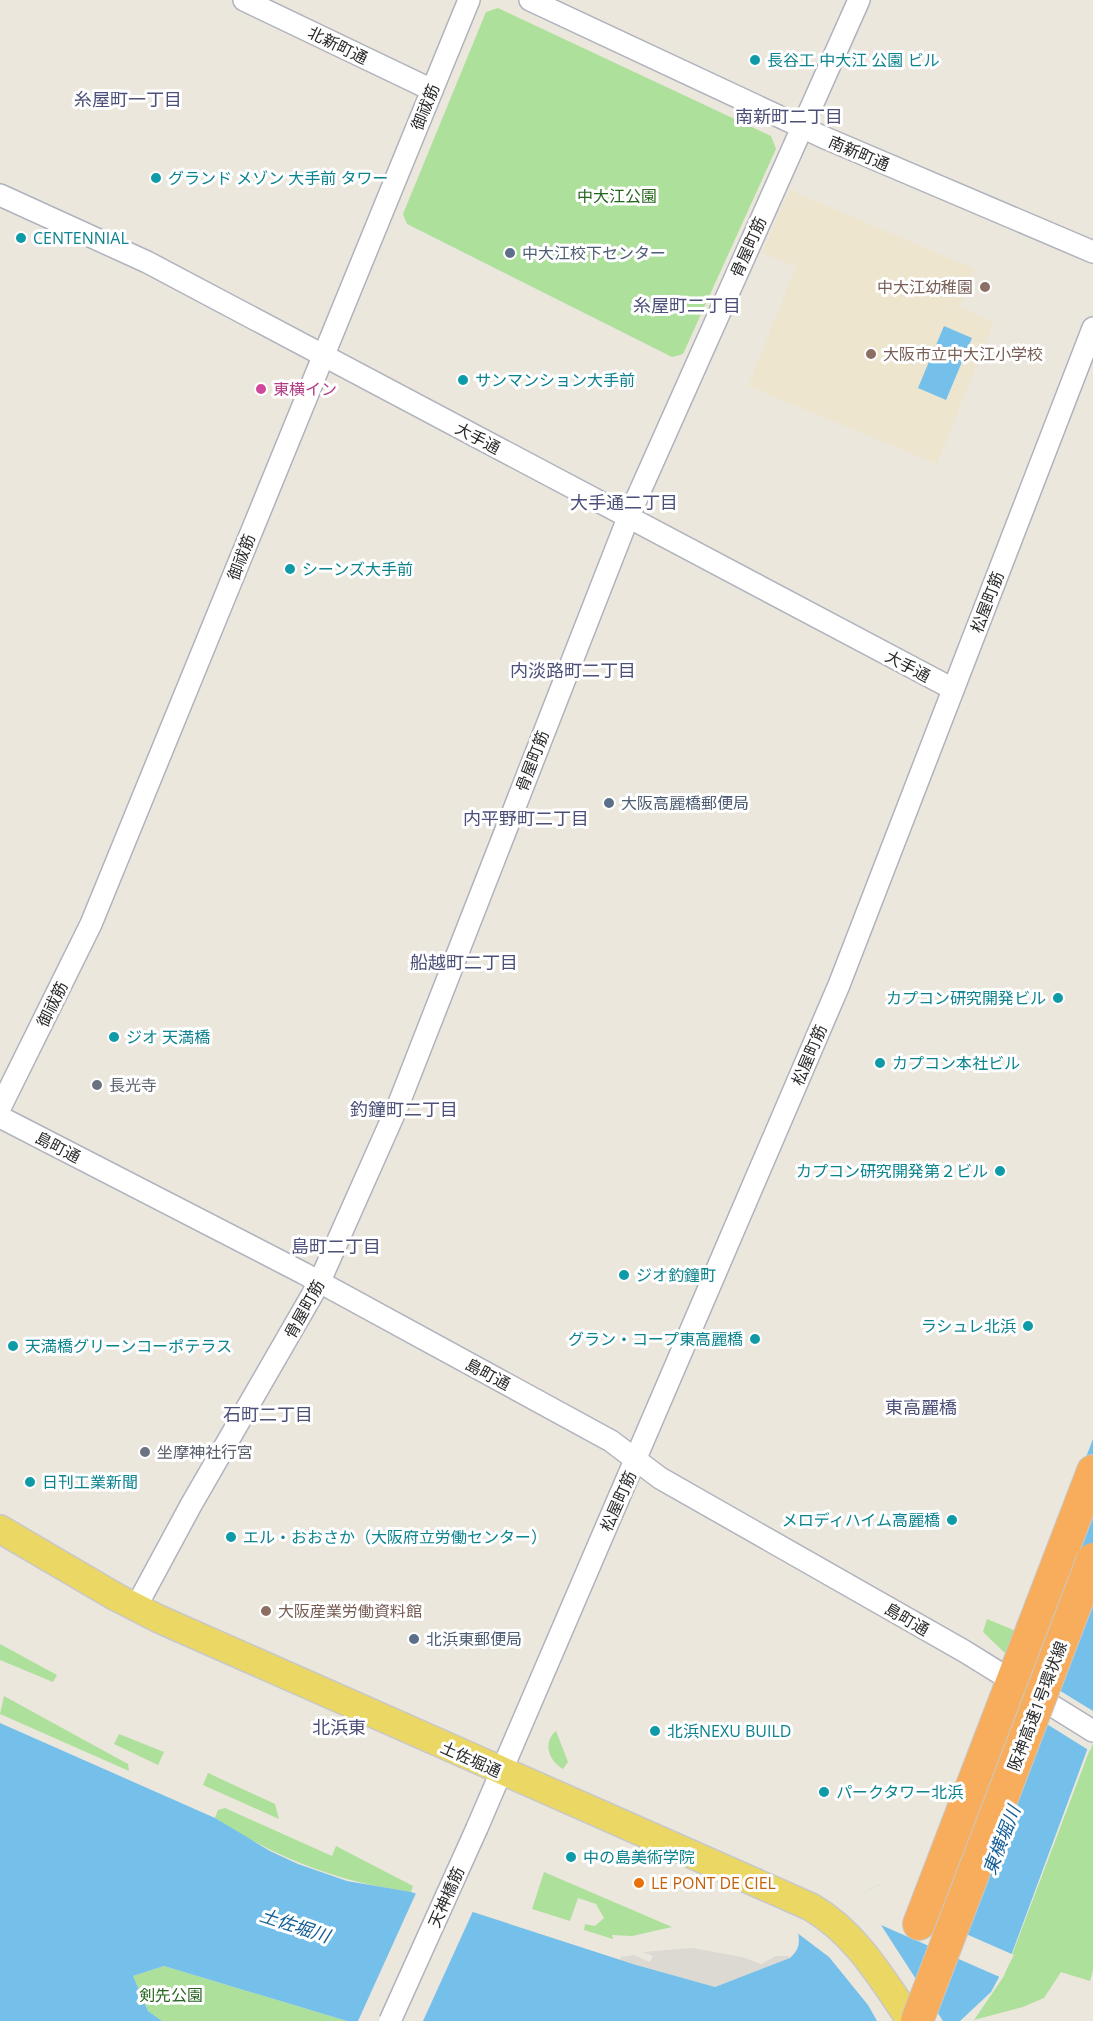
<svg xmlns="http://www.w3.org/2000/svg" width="1093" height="2021" font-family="'Open Sans','Noto Sans JP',sans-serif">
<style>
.education{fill:#ede5cd}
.green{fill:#ade09b}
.plaza{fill:#dcd9d3}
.water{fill:#74c0ea}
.pier{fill:#ece7dd}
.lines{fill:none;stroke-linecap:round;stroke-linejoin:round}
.minor-casing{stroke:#b0b2bd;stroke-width:24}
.major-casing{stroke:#c8c8c8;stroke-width:30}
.highway-casing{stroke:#c8c8c8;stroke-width:34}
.minor{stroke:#fff;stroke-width:21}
.major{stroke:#ebd763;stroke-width:27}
.highway{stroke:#f7ad5c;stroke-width:32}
.minor-bridge-casing{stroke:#b0b2bd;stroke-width:24;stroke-linecap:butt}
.highway-bridge-casing{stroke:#c8c8c8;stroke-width:34;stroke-linecap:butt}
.minor-bridge{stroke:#fff;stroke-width:21}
.highway-bridge{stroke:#f7ad5c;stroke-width:32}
.culture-dot{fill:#0f9aa8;stroke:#fff;stroke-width:2}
.service-dot{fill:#5c6f8a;stroke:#fff;stroke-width:2}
.education-dot{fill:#8d6e63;stroke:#fff;stroke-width:2}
.hotel-dot{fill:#d1479c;stroke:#fff;stroke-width:2}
.worship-dot{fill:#6b7280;stroke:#fff;stroke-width:2}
.food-dot{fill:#e8710a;stroke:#fff;stroke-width:2}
.labels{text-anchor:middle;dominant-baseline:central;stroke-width:6;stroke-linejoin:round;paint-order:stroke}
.street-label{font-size:16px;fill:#2a2a2a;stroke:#fff}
.culture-label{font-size:16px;fill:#0d838f;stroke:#fff;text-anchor:start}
.park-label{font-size:16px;fill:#25651d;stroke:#fff}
.service-label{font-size:16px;fill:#4e5e75;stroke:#fff;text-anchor:start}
.education-label{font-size:16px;fill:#785e54;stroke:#fff;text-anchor:start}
.hotel-label{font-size:16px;fill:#b23c85;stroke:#fff;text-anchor:start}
.worship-label{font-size:16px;fill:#5b616d;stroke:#fff;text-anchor:start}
.food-label{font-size:16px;fill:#c56008;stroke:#fff;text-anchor:start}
.neighbourhood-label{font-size:18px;fill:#4c5079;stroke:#fff}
.water-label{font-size:18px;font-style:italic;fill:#135d96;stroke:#fff}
</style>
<rect width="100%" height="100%" fill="#ece7dd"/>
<polygon class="education" points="790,190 975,269 959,307 994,322 937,464 748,386 796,267 762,253"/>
<g class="green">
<polygon points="498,8 771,136 776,149 683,354 672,357 407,224 403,214 486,12"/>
<polygon points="987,1619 1016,1631 1006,1654 983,1632"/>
<polygon points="0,1644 57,1675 53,1682 0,1660"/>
<polygon points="4,1696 128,1764 129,1771 0,1714"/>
<path d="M 556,1731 L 568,1762 L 563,1769 C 549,1761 542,1743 556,1731 Z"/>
<polygon points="119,1734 164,1752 158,1765 114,1744"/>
<polygon points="1093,1741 1093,1970 1090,1981 1061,1972 1044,1998 1023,2007 974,2020 1004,1976"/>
<polygon points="208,1773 275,1804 279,1819 203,1785"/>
<path d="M 225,1808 L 332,1856 L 336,1846 L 413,1886 L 411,1892 C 338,1882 276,1858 215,1818 L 218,1810 Z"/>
<polygon points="544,1872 672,1927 632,1936 612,1935 613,1939 584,1930 585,1924 595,1926 604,1918 596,1904 578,1898 570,1921 532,1909"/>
<polygon points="164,1966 347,2021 162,2021 148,2011 133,1976"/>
</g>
<polygon class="plaza" points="692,1948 742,1957 761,1964 776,1956 788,1956 790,1958 715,1987 620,1960 621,1957 634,1955 650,1962 653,1956 643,1952"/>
<g class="water">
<polygon points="944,326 972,338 946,400 918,388"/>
<path d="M 1093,1439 L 1093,1734 L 1012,1953 L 991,1992 L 960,2021 L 347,2021 L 164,1966 L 133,1976 L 148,2011 L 162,2021 L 0,2021 L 0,1723 L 215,1818 L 270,1851 L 298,1864 L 347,1881 L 411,1892 L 633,1964 L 715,1987 L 790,1958 C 799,1950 800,1944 798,1932 L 876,1886 L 879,1884 L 906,1895 L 920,1887 Z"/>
</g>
<g class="pier">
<polygon points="1005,1657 1093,1711 1093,1743 1090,1751 994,1691 993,1687"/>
<polygon points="881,1883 907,1893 919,1886 934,1920 1014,1955 1002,1978 881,1925 943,2021 877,2021 868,2005 829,1957 796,1932 851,1897 855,1898"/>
<polygon points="417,1891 474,1909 423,2021 358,2021"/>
</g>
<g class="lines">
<g class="minor-casing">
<g id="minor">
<polyline points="244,0 432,90"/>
<polyline points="530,0 823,137 1093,252"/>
<polyline points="0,195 147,262 953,689"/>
<polyline points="0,1108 91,924 469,0"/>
<polyline points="0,1117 303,1273 611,1441 660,1478 964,1651 1093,1731"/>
<polyline points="136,1607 191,1505 319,1283 399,1103 628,518 859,0"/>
<polyline points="477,1828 839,985 1093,328"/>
</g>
</g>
<g class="major-casing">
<path id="major" d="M 0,1529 L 116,1597 L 159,1619 L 811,1907 C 857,1934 882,1979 911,2021"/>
</g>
<g class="highway-casing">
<polyline id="highway" points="919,1924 1093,1471"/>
</g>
<use href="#minor" class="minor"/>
<use href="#major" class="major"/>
<use href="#highway" class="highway"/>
<g class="minor-bridge-casing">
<polyline id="minor-bridge" points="390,2021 477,1828"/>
</g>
<g class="highway-bridge-casing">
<polyline id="highway-bridge" points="917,2021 1093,1559"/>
</g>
<use href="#minor-bridge" class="minor-bridge"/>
<use href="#highway-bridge" class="highway-bridge"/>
</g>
<g class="culture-dot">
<circle cx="755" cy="60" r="6"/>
<circle cx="156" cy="178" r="6"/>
<circle cx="21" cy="238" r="6"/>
<circle cx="463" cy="380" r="6"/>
<circle cx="290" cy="569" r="6"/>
<circle cx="1058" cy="998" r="6"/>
<circle cx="114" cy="1037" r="6"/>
<circle cx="880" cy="1063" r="6"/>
<circle cx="1000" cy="1171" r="6"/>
<circle cx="624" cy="1275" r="6"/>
<circle cx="1028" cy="1326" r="6"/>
<circle cx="755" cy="1339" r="6"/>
<circle cx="13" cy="1346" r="6"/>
<circle cx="30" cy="1482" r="6"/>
<circle cx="952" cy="1520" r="6"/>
<circle cx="231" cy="1537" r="6"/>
<circle cx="655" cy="1731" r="6"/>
<circle cx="824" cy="1792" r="6"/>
<circle cx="571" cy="1857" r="6"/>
</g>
<g class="service-dot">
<circle cx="510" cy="253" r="6"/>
<circle cx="609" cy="803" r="6"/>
<circle cx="414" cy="1639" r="6"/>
</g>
<g class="education-dot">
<circle cx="985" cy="287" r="6"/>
<circle cx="871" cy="354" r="6"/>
<circle cx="266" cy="1611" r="6"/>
</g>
<circle class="hotel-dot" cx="261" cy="389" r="6"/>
<g class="worship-dot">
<circle cx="97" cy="1085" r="6"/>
<circle cx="145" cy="1452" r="6"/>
</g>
<circle class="food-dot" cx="639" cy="1883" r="6"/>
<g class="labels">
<g class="street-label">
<text transform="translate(338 45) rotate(26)">北新町通</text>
<text transform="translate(425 107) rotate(-68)">御祓筋</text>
<text transform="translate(859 153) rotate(23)">南新町通</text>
<text transform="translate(748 247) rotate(-66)">骨屋町筋</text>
<text transform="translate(478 438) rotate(28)">大手通</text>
<text transform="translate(241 557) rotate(-69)">御祓筋</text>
<text transform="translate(987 602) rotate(-69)">松屋町筋</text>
<text transform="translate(908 666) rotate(28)">大手通</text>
<text transform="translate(532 761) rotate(-69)">骨屋町筋</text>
<text transform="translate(52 1004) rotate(-64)">御祓筋</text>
<text transform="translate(809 1055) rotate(-67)">松屋町筋</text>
<text transform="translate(58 1147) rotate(27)">島町通</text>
<text transform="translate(304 1309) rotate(-61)">骨屋町筋</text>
<text transform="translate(488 1374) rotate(28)">島町通</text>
<text transform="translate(618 1501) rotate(-66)">松屋町筋</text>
<text transform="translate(907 1619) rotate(30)">島町通</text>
<text transform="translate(1037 1706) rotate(-69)">阪神高速1号環状線</text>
<text transform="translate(471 1759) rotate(24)">土佐堀通</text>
<text transform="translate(446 1897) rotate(-66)">天神橋筋</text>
</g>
<g class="culture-label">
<text x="767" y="60">長谷工 中大江 公園 ビル</text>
<text x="168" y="178">グランド メゾン 大手前 タワー</text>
<text x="33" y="238">CENTENNIAL</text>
<text x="475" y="380">サンマンション大手前</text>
<text x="302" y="569">シーンズ大手前</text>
<text x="1046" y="998" text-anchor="end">カプコン研究開発ビル</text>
<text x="126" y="1037">ジオ 天満橋</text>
<text x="892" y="1063">カプコン本社ビル</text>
<text x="988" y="1171" text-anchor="end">カプコン研究開発第２ビル</text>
<text x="636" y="1275">ジオ釣鐘町</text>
<text x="1016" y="1326" text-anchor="end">ラシュレ北浜</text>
<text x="743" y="1339" text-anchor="end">グラン・コープ東高麗橋</text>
<text x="25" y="1346">天満橋グリーンコーポテラス</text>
<text x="42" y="1482">日刊工業新聞</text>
<text x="940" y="1520" text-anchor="end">メロディハイム高麗橋</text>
<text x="243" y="1537">エル・おおさか（大阪府立労働センター）</text>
<text x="667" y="1731">北浜NEXU BUILD</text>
<text x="836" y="1792">パークタワー北浜</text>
<text x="583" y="1857">中の島美術学院</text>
</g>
<g class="park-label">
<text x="617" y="196">中大江公園</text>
<text x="171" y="1995">剣先公園</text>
</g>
<g class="service-label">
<text x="522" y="253">中大江校下センター</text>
<text x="621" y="803">大阪高麗橋郵便局</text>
<text x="426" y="1639">北浜東郵便局</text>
</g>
<g class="education-label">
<text x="973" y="287" text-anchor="end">中大江幼稚園</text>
<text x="883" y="354">大阪市立中大江小学校</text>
<text x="278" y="1611">大阪産業労働資料館</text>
</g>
<g class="hotel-label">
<text x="273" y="389">東横イン</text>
</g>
<g class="worship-label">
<text x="109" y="1085">長光寺</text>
<text x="157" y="1452">坐摩神社行宮</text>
</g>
<g class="food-label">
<text x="651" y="1883">LE PONT DE CIEL</text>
</g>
<g class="neighbourhood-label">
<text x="128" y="99">糸屋町一丁目</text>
<text x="789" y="116">南新町二丁目</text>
<text x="687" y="305">糸屋町二丁目</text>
<text x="624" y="502">大手通二丁目</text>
<text x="573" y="670">内淡路町二丁目</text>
<text x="526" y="818">内平野町二丁目</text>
<text x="464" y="962">船越町二丁目</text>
<text x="404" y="1109">釣鐘町二丁目</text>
<text x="336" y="1246">島町二丁目</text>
<text x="921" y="1407">東高麗橋</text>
<text x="268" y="1414">石町二丁目</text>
<text x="339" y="1727">北浜東</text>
</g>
<g class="water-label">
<text transform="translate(1001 1840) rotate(-69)">東横堀川</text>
<text transform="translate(295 1925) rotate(18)">土佐堀川</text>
</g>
</g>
</svg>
